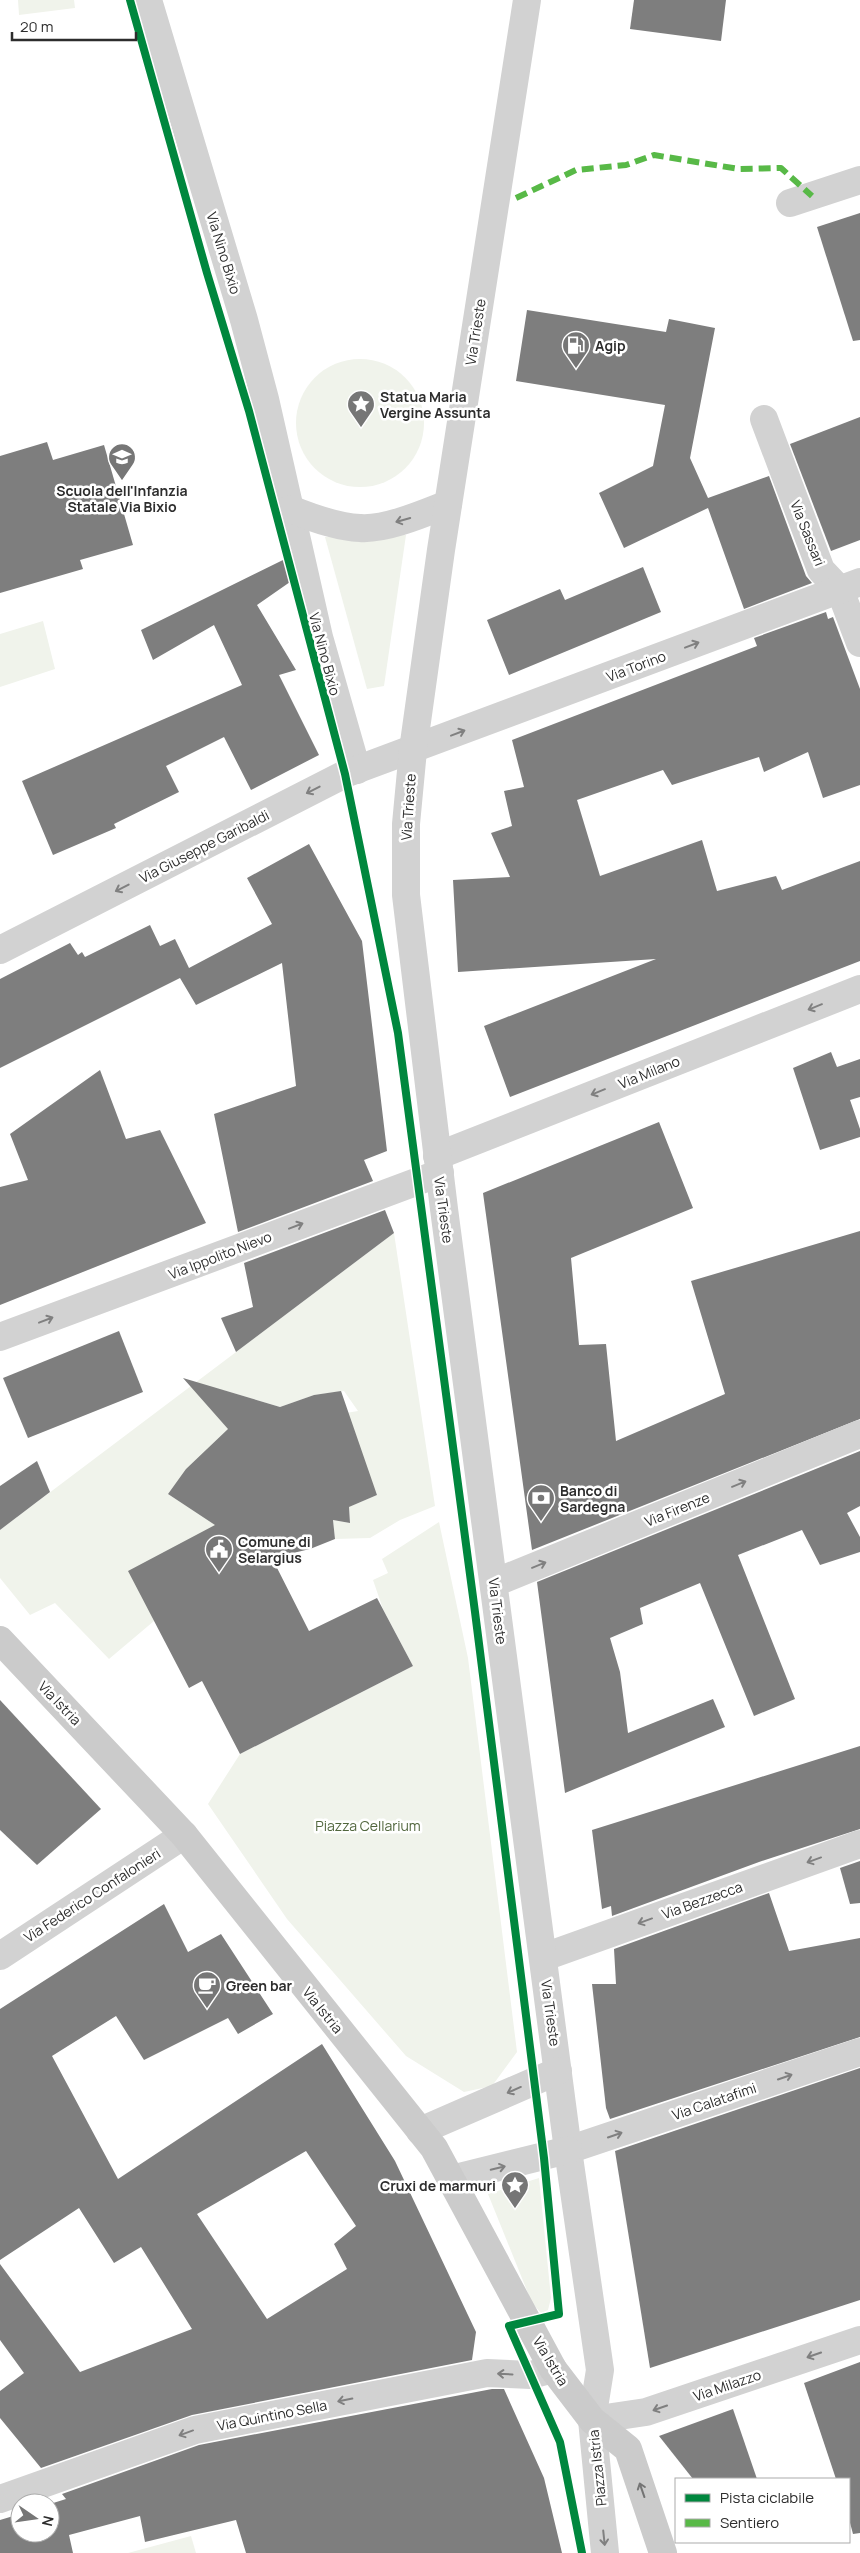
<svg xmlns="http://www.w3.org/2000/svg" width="860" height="2553" font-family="Manrope,sans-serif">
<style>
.green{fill:#f0f3eb}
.building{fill:#7e7e7e;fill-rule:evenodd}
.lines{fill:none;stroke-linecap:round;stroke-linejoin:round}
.minor{stroke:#d2d2d2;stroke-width:28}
.tertiary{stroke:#d2d2d2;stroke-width:28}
.secondary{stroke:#cbcbcb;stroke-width:28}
.quiet{stroke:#58b947;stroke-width:6;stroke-dasharray:12 6;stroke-linecap:butt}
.cycleway-casing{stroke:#fff;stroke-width:11}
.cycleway{stroke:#00873e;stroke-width:8}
.oneway{stroke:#808080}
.oneway2{stroke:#747474}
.labels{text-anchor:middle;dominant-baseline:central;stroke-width:5;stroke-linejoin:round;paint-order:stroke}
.street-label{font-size:14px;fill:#2d2d2d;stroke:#fff}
.poi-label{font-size:14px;font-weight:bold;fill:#2d2d2d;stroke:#fff;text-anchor:start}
.park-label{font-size:14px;fill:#51663d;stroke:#fff}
</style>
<rect width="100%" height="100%" fill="#fff"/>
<g class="green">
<polygon points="18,0 74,0 75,8 19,15"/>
<circle cx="360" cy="423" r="64"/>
<polygon points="406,535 384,686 367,689 325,537"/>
<polygon points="43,621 55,669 0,687 0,634"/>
<path d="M 394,1233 L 435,1506 L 400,1520 L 370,1538 L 335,1539 L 333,1520 L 350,1523 L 349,1507 L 377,1495 L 340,1414 L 358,1411 L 344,1391 L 314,1395 L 280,1407 L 223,1390 L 208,1406 L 231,1432 C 205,1450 186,1469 168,1494 L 227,1532 L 154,1621 L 109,1659 L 55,1603 L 30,1615 L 0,1578 L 0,1530 Z"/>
<polygon points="439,1522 468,1658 517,2052 492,2086 464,2092 406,2056 287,1919 208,1804 240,1754 413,1666 383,1609 373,1580 388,1573 382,1559"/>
<polygon points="539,2178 551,2298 548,2310 541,2313 532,2303 488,2194"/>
<polygon points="191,2536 196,2553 128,2553"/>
</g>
<g class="building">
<polygon points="634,0 726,0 721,41 630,29"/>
<polygon points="860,213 860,340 853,341 817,227"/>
<polygon points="527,310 666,332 669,319 715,328 690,458 708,498 769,476 806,576 812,583 744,609 708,508 624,548 599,493 653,466 665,405 516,381"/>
<polygon points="860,417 860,540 831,551 790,444"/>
<polygon points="47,442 53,460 104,445 133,545 80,560 83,569 0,593 0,456"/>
<polygon points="285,559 290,582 257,605 296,670 279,675 319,755 251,790 224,737 166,766 179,792 114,824 116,828 53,855 22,781 242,685 214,625 153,660 141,630"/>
<polygon points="643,567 661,612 509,675 487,620 560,589 565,600"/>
<polygon points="826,612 828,619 833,617 860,689 860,785 823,798 808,752 764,772 759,757 672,785 663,770 577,800 600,876 702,840 717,891 776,876 782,890 860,861 860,961 510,1097 484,1026 656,959 458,972 453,880 510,877 491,833 512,826 504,791 524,787 512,740 757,646 754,638"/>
<polygon points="309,844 362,941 387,1151 364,1160 373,1181 238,1232 214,1114 296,1086 282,963 196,1005 180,978 0,1068 0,979 70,943 78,955 82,952 85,957 150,925 160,946 175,939 189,968 272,924 247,878"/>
<polygon points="831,1052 837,1067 860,1059 860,1097 850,1100 860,1129 860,1137 820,1150 793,1068"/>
<polygon points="100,1070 126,1139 160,1130 206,1223 0,1305 0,1187 28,1180 10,1134"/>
<polygon points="659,1122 693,1208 571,1258 579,1345 606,1344 616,1441 725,1394 691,1281 860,1231 860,1419 532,1550 483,1193"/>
<polygon points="385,1210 394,1233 236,1352 221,1318 253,1307 244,1263"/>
<polygon points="119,1331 143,1392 28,1438 3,1378"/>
<polygon points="183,1378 280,1407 314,1395 341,1391 377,1495 349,1507 350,1523 333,1520 335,1539 310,1549 272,1558 309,1631 377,1598 413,1666 240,1754 202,1681 189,1688 128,1571 215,1525 168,1494 186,1469 228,1429"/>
<polygon points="860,1451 860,1506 847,1513 860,1537 860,1552 820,1565 802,1530 738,1555 795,1699 754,1716 700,1583 640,1608 643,1624 610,1638 620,1672 628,1733 713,1699 725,1727 565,1793 537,1582"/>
<polygon points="37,1461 50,1492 0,1530 0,1486"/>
<polygon points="0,1700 101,1809 37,1865 0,1830"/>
<polygon points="860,1746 860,1829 759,1862 612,1916 611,1906 602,1909 592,1830"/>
<polygon points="860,1861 860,1903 850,1904 840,1868"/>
<polygon points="769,1893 789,1951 860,1938 860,2037 610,2119 606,2108 592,1984 616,1984 614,1949"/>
<path d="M 164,1904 L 188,1952 L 221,1934 L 273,2014 L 238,2034 L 228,2018 L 144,2060 L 116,2016 L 52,2056 L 118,2179 L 322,2044 L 395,2161 L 476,2332 L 472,2360 L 192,2415 L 41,2468 L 0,2418 L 0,2391 L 24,2373 L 0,2340 L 0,2264 L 80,2372 L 192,2329 L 141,2247 L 114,2263 L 79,2208 L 0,2260 L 0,2009 ZM 306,2151 L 356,2226 L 334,2244 L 347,2269 L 267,2319 L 197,2214 Z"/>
<polygon points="860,2068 860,2300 650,2368 615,2151"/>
<polygon points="860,2362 860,2533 853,2534 849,2519 849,2479 836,2479 804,2383"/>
<polygon points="492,2389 504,2389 544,2478 562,2553 246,2553 236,2520 145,2542 140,2516 69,2535 73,2553 0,2553 0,2520 20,2514 20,2533 50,2533 50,2504 66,2499 62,2494 199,2445"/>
<polygon points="733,2409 757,2479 693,2479 659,2436"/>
</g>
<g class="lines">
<g class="minor">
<polyline points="148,0 244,320 265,399 319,637 357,770"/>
<polyline points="790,203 860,180"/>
<polyline points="764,419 821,570 840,590 860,643"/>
<path d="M 290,509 C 312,518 337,527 360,528 C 386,530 425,513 448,504"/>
<polyline points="0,950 345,774 860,582"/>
<polyline points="437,1156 860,989"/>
<polyline points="0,1337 440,1173"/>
<polyline points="494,1583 860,1434"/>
<polyline points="0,1956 184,1835"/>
<polyline points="544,1957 860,1844"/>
<polyline points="568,2150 860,2052"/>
<polyline points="592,2420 646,2412 860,2340"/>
<polyline points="0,2499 195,2430 487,2373 531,2375 553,2369"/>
</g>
<g class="tertiary">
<polyline points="527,0 441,550 413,750 406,824 406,895 444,1209 568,2150 600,2370 592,2420 605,2553"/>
<polyline points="420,2131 558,2071"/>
<polyline points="451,2179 568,2150"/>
</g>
<polyline class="secondary" points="0,1640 184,1835 434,2148 553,2369 592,2420 628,2449 663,2553"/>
<polyline class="quiet" points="516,198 576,170 626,165 654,155 739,169 781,168 812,196"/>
<g class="cycleway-casing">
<polyline id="cycleway" points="130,0 207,273 249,411 345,774 398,1033 475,1612 544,2158 559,2314 509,2326 560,2442 582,2553"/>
</g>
<use href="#cycleway" class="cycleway"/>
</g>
<defs><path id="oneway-shaft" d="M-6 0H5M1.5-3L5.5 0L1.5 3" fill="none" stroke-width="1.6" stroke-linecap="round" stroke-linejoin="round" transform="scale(1.25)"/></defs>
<g class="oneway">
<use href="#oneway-shaft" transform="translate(403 520) rotate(164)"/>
<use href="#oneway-shaft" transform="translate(692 645) rotate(-21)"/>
<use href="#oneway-shaft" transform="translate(458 733) rotate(-21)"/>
<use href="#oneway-shaft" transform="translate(313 790) rotate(153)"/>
<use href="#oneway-shaft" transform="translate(122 888) rotate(153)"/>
<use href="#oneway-shaft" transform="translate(815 1007) rotate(158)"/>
<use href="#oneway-shaft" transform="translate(598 1092) rotate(158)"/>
<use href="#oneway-shaft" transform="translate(296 1226) rotate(-21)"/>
<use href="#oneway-shaft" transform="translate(46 1320) rotate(-21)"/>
<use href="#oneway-shaft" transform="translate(739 1484) rotate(-22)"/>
<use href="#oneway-shaft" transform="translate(539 1565) rotate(-22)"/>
<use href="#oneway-shaft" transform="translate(814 1860) rotate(160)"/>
<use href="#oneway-shaft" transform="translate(645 1921) rotate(160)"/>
<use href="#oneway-shaft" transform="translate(785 2077) rotate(-19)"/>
<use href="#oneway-shaft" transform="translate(514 2090) rotate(156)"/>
<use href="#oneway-shaft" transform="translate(615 2135) rotate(-19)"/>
<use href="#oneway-shaft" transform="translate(498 2168) rotate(-13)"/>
<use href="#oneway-shaft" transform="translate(814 2355) rotate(161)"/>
<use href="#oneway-shaft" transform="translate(505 2374) rotate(-177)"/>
<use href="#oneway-shaft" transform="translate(345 2400) rotate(169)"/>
<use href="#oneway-shaft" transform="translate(660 2408) rotate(161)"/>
<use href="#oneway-shaft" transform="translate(186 2433) rotate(160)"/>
<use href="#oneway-shaft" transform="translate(604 2538) rotate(84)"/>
</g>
<use class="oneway2" href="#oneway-shaft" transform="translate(642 2490) rotate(-109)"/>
<defs>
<g id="fuel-pin" transform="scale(1.4375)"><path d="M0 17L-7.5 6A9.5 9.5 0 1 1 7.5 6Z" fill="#767676" stroke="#fff"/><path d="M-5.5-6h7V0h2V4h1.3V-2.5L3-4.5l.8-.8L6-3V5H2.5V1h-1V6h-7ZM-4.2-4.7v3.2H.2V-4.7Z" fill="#fff"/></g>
<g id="sight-pin" transform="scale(1.4375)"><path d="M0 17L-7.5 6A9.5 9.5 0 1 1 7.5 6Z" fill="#767676" stroke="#fff"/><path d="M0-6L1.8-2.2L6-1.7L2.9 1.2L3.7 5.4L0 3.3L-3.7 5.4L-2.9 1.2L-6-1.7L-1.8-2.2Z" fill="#fff"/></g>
<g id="school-pin" transform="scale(1.4375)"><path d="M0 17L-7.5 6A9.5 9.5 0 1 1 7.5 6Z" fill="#767676" stroke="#fff"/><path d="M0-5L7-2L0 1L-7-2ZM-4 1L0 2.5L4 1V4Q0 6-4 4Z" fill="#fff"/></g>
<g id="bank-pin" transform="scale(1.4375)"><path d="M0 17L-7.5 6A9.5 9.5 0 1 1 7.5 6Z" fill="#767676" stroke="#fff"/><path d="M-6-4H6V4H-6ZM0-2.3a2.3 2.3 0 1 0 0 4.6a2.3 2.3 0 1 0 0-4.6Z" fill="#fff"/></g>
<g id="civic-pin" transform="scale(1.4375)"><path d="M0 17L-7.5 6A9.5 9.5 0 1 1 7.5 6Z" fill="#767676" stroke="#fff"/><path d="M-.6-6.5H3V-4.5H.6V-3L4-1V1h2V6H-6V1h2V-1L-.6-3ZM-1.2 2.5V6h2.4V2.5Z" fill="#fff"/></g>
<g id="cafe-pin" transform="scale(1.4375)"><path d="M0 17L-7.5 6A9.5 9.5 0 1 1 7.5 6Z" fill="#767676" stroke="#fff"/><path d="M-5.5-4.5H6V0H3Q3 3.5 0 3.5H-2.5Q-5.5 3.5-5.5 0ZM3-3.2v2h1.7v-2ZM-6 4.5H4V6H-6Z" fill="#fff"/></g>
</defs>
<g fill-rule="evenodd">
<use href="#fuel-pin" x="576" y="345"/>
<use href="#sight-pin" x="361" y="404"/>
<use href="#school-pin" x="122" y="457"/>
<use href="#bank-pin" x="541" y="1498"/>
<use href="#civic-pin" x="219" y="1549"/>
<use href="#cafe-pin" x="207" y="1985"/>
<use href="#sight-pin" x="515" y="2185"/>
</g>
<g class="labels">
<g class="street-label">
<text transform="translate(224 253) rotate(73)">Via Nino Bixio</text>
<text transform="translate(475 332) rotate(-81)">Via Trieste</text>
<text transform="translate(808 533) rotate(68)">Via Sassari</text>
<text transform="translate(325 654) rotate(75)">Via Nino Bixio</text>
<text transform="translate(636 666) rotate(-21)">Via Torino</text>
<text transform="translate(408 807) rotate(-86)">Via Trieste</text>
<text transform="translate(204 846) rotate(-27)">Via Giuseppe Garibaldi</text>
<text transform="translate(649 1072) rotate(-22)">Via Milano</text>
<text transform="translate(444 1210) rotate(82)">Via Trieste</text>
<text transform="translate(220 1255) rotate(-21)">Via Ippolito Nievo</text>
<text transform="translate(677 1509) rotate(-22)">Via Firenze</text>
<text transform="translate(498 1611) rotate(83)">Via Trieste</text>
<text transform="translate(60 1703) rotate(46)">Via Istria</text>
<text transform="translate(92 1895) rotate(-33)">Via Federico Confalonieri</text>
<text transform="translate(702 1900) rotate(-20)">Via Bezzecca</text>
<text transform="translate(323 2010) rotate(51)">Via Istria</text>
<text transform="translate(551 2013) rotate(82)">Via Trieste</text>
<text transform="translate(714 2101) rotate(-19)">Via Calatafimi</text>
<text transform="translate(551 2361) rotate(59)">Via Istria</text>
<text transform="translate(727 2385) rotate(-19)">Via Milazzo</text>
<text transform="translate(272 2415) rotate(-11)">Via Quintino Sella</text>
<text transform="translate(597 2468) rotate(-96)">Piazza Istria</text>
</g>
<g class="poi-label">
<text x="595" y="345">Agip</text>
<text x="380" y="396">Statua Maria<tspan x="380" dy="16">Vergine Assunta</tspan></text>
<text x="122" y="490" text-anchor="middle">Scuola dell'Infanzia<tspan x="122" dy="16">Statale Via Bixio</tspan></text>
<text x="560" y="1490">Banco di<tspan x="560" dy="16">Sardegna</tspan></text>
<text x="238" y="1541">Comune di<tspan x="238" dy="16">Selargius</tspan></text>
<text x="226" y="1985">Green bar</text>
<text x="496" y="2185" text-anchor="end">Cruxi de marmuri</text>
</g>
<g class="park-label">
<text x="368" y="1825">Piazza Cellarium</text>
</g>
</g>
<rect x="675" y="2478" width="175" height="65" fill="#ffffff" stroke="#ababab"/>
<rect x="685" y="2494" width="25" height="8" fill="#00873e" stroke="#ababab"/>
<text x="720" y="2503" font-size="15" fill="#2d2d2d">Pista ciclabile</text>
<rect x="685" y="2519" width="25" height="8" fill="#58b947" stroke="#ababab"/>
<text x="720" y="2528" font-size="15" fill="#2d2d2d">Sentiero</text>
<g transform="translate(35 2518) rotate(103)"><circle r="24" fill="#ffffff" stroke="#ababab"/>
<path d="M0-4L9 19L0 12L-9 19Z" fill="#767676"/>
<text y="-8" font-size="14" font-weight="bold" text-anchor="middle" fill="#2d2d2d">N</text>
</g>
<path d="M12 32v8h124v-8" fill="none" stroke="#2d2d2d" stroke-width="2.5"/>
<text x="20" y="32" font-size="15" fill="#2d2d2d" stroke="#ffffff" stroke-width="4" paint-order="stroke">20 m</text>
</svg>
